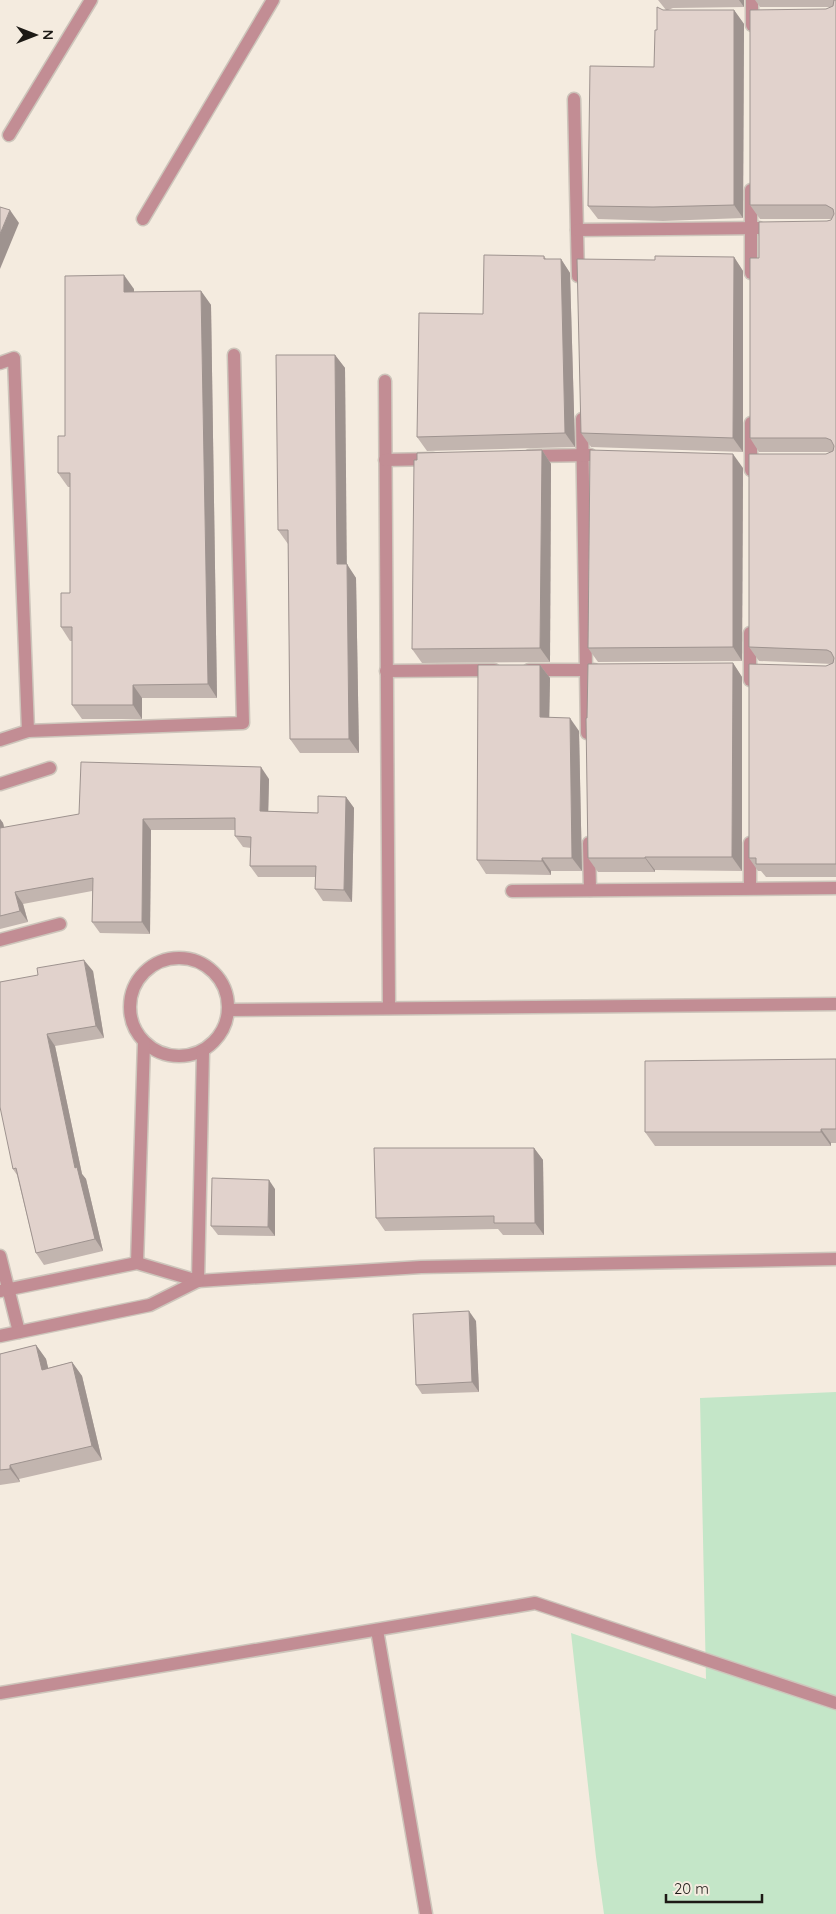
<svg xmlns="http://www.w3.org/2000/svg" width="836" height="1914" font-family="Quicksand,sans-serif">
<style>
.green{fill:#c4e6c8}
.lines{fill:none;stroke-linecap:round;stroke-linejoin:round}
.service-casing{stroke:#cdc5bb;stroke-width:15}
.minor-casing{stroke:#cdc5bb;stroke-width:15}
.service{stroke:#c28d94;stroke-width:12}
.minor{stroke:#c28d94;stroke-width:12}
.wall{fill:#c2b5af}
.shaded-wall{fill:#9e938f}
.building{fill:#e1d2cc;stroke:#9e938f}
</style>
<rect width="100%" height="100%" fill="#f4ebdf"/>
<polygon class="green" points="836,1392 836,1914 604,1914 596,1857 571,1633 706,1679 700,1398"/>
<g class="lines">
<g class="service-casing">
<g id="service">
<polyline points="0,363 14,358 28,731"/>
<polyline points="0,740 28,731 243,723 234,355"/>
<polyline points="0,784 50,768"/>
<polyline points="0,940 60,924"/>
</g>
</g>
<g class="minor-casing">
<g id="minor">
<polyline points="752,25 752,0"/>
<polyline points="574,99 578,276"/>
<polyline points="9,135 91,0"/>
<polyline points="143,219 273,0"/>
<polyline points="577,230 759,228"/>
<polyline points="751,273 751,190"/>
<polyline points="385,381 389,1008"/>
<polyline points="582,419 587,733"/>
<polyline points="530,456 590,455"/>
<polyline points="385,460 433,459"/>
<polyline points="751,470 751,423"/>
<polyline points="529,670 594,670"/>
<polyline points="386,671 494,670"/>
<polyline points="750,680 750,633"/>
<polyline points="589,843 590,890"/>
<polyline points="750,888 750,843"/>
<polyline points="512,891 836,888"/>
<circle cx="179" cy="1007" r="49"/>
<polyline points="229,1010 836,1004"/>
<polyline points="0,1256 19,1332"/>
<polyline points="137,1263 144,1043"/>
<polyline points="0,1291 137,1263 198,1281 421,1267 836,1259"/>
<polyline points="0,1336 150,1305 198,1281 203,1052"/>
<polyline points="377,1630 426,1914"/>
<polyline points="0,1693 535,1603 836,1703"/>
</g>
</g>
<use href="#service" class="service"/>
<use href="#minor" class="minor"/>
</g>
<g class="wall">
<polygon points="658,0 744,0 744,7 673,8 668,10 734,10 744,24 743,218 663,221 598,219 588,206 654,67 657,30 663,10 666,10"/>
<polygon points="755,0 836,0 836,877 766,877 761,871 758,871 749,858 826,666 832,664 759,661 749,647 826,454 831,452 759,452 750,438 759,258 827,221 831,220 832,219 760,219 750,205 826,9 831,7 760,7"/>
<polygon points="544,256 546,259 561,259 570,273 575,447 427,451 417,437 483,314"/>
<polygon points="734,257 743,271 743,452 591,447 581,433"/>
<polygon points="134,289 134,292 201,291 211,305 217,698 142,698 142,719 82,719 72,705 72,641 70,641 61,627 70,593 70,487 68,487 58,473 65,436"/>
<polygon points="335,355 345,368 346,564 356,578 359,753 300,753 290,739 288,544 278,530"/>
<polygon points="542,450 551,464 550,662 422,663 412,649"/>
<polygon points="743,468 742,661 598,662 588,648"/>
<polygon points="733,663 742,677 742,871 655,870 655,872 598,872 588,858 587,718"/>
<polygon points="540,665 550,678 549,718 579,731 582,871 551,871 551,875 486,874 477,860"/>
<polygon points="269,779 268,811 318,813 346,797 354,808 352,902 323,901 315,889 316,877 258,877 250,866 251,848 243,847 235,836 235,830 151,830 150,934 100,933 92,922 92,891 23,904 28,922 0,929 0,819 3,823 4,828"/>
<polygon points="93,971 104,1038 55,1046 82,1174 86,1179 103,1251 44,1265 36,1253 17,1175 13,1169 0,982"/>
<polygon points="836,1059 836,1143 831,1143 831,1146 655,1146 645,1132"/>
<polygon points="534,1148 543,1160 544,1235 503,1235 498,1229 385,1231 376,1218"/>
<polygon points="275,1189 275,1236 218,1235 211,1226"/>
<polygon points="476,1321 479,1392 422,1394 416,1385"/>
<polygon points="36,1345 46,1359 48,1368 72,1362 82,1376 102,1460 19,1479 20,1482 0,1485 0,1354"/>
</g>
<g class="shaded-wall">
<polygon points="739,0 744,0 744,7"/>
<polygon points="734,10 744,24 743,218 734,205"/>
<polygon points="10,210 19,223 0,269 0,234"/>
<polygon points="734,257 743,271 743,452 733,438"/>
<polygon points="561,259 570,273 575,447 565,433"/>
<polygon points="124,275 134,289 134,305 124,292"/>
<polygon points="201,291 211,305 217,698 208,684"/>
<polygon points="335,355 345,368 347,578 337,564"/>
<polygon points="542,450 551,464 550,662 540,648"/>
<polygon points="733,454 743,468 742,661 733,647"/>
<polygon points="347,564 356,578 359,753 349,739"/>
<polygon points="733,663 742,677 742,871 732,857"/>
<polygon points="540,665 550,678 549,731 540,717"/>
<polygon points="133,685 142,698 142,719 133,705"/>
<polygon points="570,718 579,731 582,871 572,858"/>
<polygon points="261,767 269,779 268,823 260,811"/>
<polygon points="346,797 354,808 352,902 344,890"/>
<polygon points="0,819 3,823 7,840 0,830"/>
<polygon points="143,819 151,830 150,934 142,922"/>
<polygon points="645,857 655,870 655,872 645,858"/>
<polygon points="542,858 551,871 551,875 542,861"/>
<polygon points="15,892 23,904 28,922 20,911"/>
<polygon points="84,960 93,971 104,1038 96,1026"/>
<polygon points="47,1034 55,1046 82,1174 86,1179 103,1251 95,1239 75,1168"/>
<polygon points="821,1129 831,1143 831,1146 821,1132"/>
<polygon points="534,1148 543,1160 544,1235 535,1223"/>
<polygon points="269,1180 275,1189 275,1236 268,1227"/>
<polygon points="469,1311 476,1321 479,1392 472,1382"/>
<polygon points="36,1345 46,1359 52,1384 42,1370"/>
<polygon points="72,1362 82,1376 102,1460 92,1446"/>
<polygon points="10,1465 19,1479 20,1482 10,1469"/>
</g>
<g class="building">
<polygon points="834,0 836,0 836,864 756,864 756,858 749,858 749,664 826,666 833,663 834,658 831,652 827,650 749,647 749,454 826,454 833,451 834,446 831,440 826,438 750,438 750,258 759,258 759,222 827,221 831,220 834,214 833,209 826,205 750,205 750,10 826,9 833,6"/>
<polygon points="657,7 663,10 734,10 734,205 653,207 588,206 590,66 654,67 655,30 657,30"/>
<polygon points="0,207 10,210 0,234"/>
<polygon points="484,255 544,256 544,259 561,259 565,433 417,437 419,313 483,314"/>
<polygon points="655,256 734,257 733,438 581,433 577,259 655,260"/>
<polygon points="124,275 124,292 201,291 208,684 133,685 133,705 72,705 72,627 61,627 61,593 70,593 70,473 58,473 58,436 65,436 65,276"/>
<polygon points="276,355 335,355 337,564 347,564 349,739 290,739 288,530 278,530"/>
<polygon points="542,450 540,648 412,649 414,460 417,460 417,453"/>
<polygon points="590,450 733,454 733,647 588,648"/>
<polygon points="733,663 732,857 645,857 645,858 588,858 586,718 587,718 588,664"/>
<polygon points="478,665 540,665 540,717 570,718 572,858 542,858 542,861 477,860"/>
<polygon points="81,762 261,767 260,811 318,813 318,796 346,797 344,890 315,889 316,866 250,866 251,837 235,836 235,818 143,819 142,922 92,922 93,878 15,892 20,911 0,916 0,828 79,814"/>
<polygon points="84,960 96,1026 47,1034 75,1168 77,1167 95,1239 36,1253 16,1168 13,1169 0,1107 0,982 38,975 37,968"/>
<polygon points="836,1059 836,1129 821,1129 821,1132 645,1132 645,1061"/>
<polygon points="374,1148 534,1148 535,1223 494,1223 494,1216 376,1218"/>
<polygon points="212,1178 269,1180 268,1227 211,1226"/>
<polygon points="469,1311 472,1382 416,1385 413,1314"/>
<polygon points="36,1345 42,1370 72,1362 92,1446 10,1465 10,1469 0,1470 0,1354"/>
</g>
<g transform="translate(35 35) rotate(90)" stroke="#f4ebdf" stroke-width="4" paint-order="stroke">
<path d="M0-4L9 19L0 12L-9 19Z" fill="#1d1a16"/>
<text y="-8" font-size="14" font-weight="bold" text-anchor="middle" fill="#1d1a16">N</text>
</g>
<path d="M666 1894v8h96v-8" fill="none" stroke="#1d1a16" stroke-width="2.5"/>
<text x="674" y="1894" font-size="15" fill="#1d1a16" stroke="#f4ebdf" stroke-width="4" paint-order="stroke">20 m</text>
</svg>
